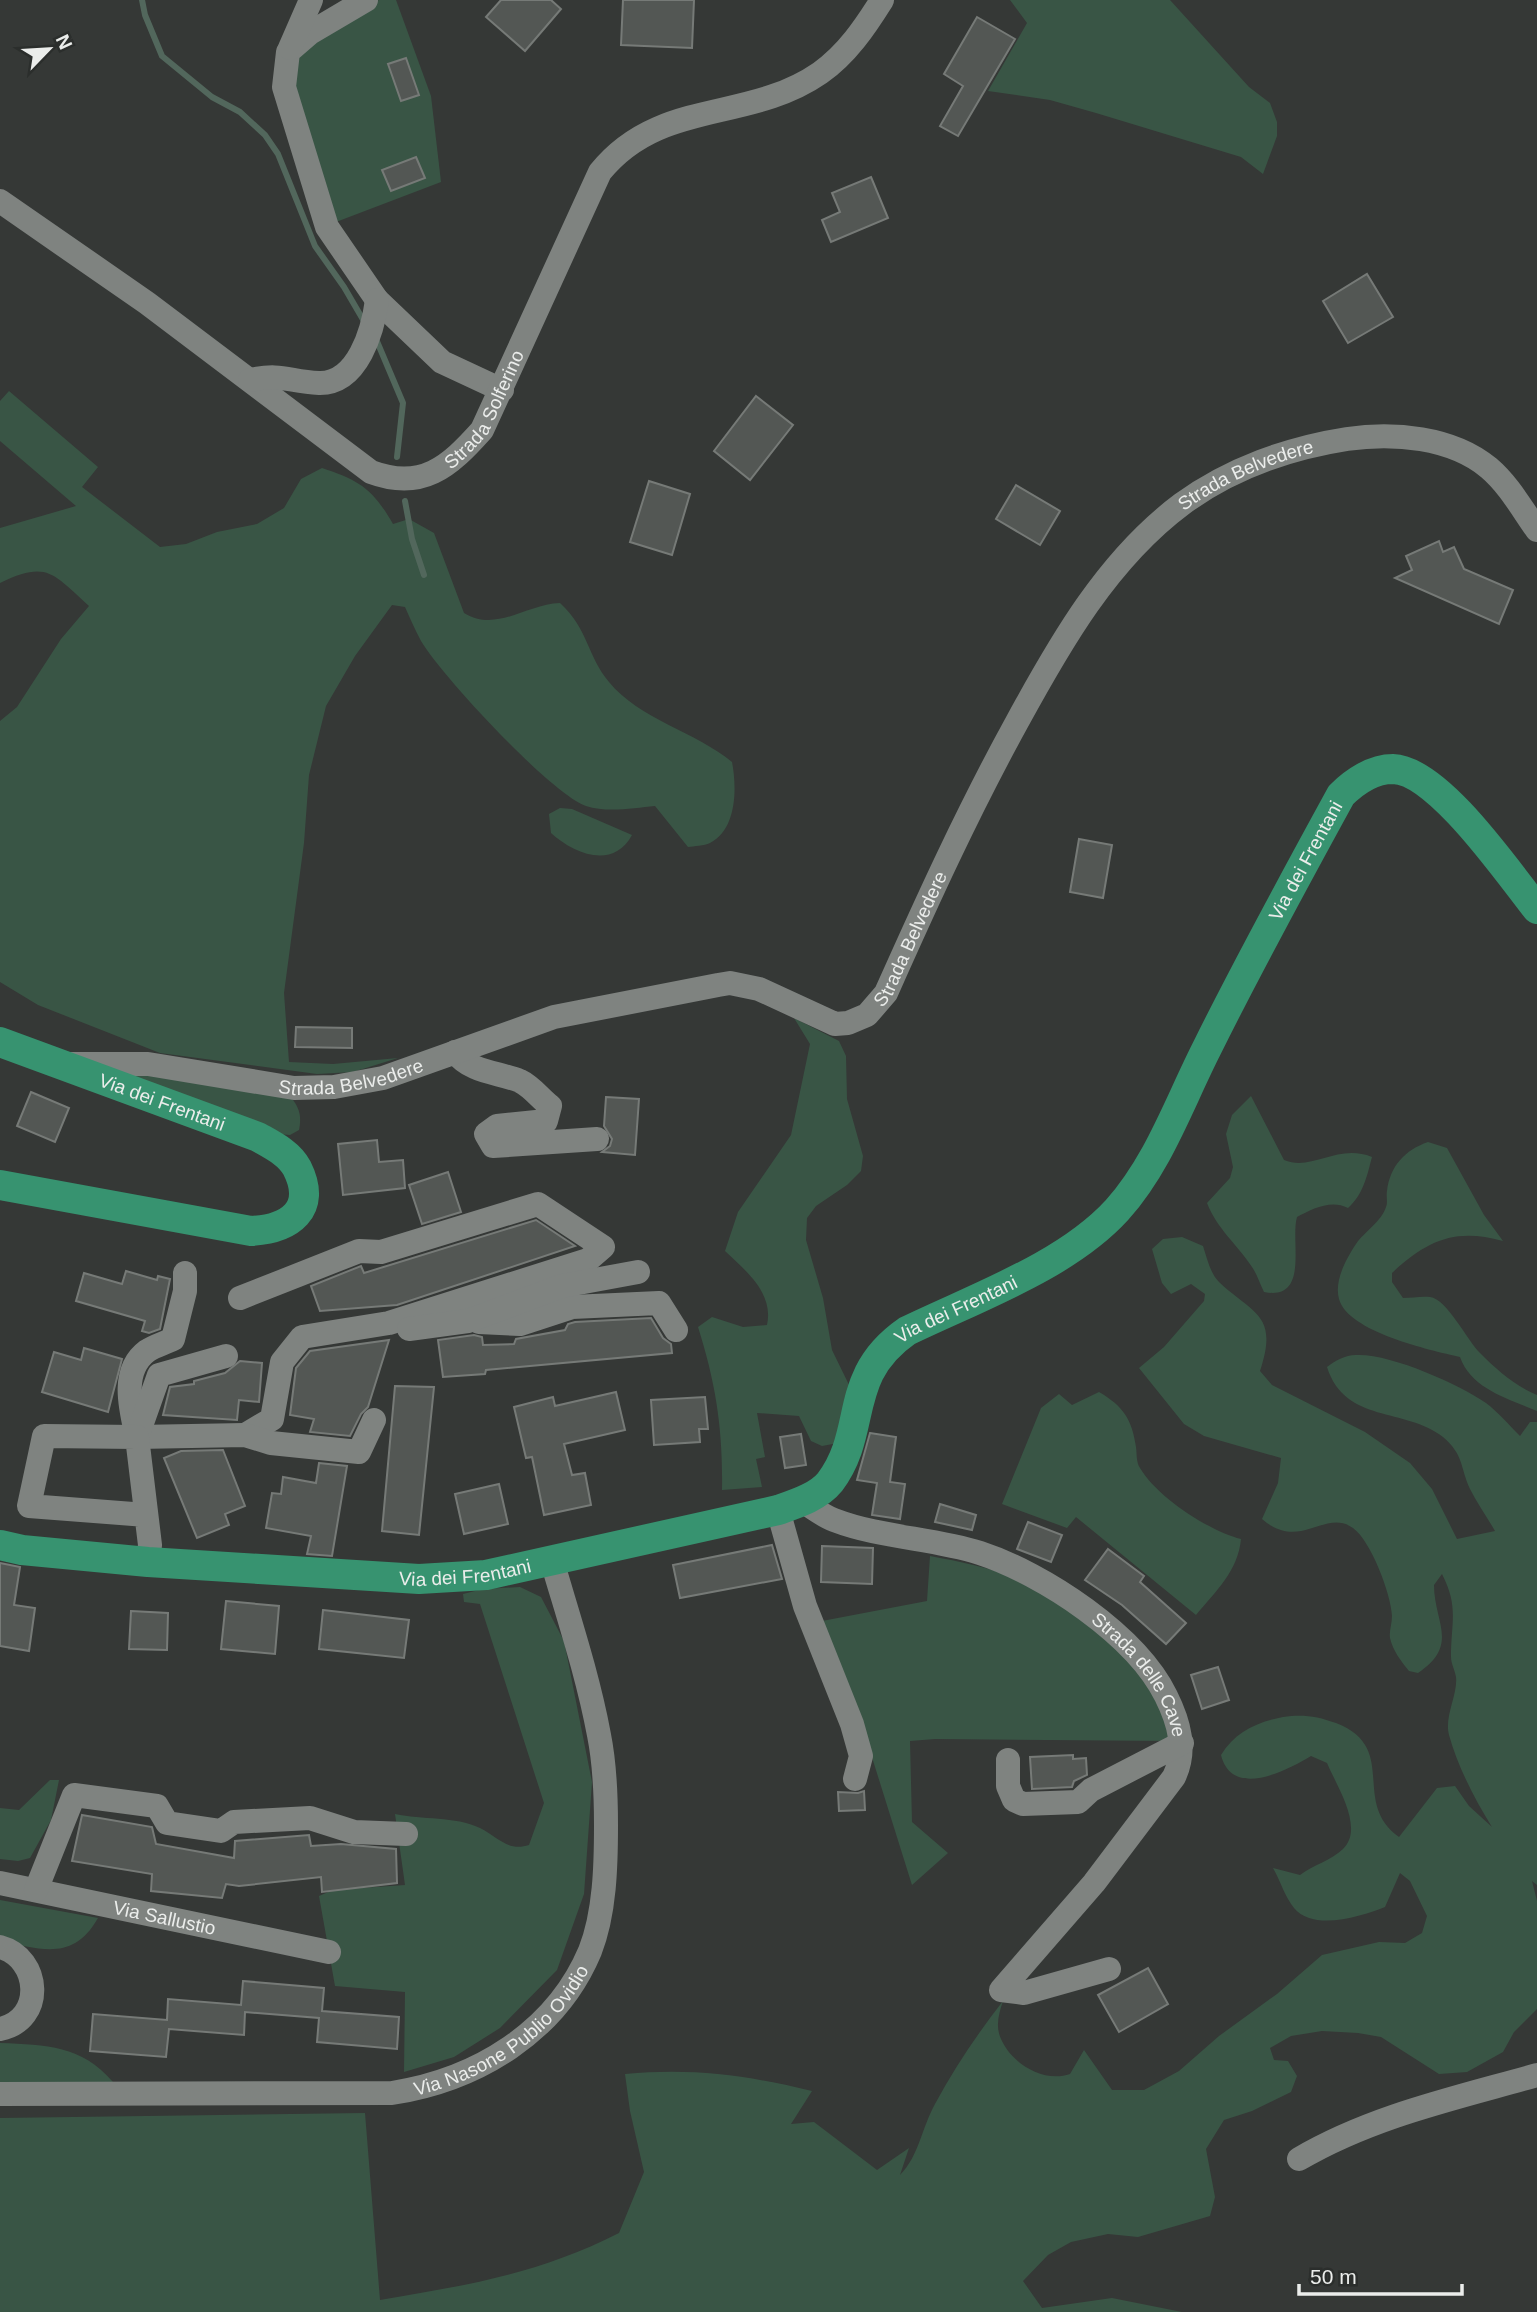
<svg xmlns="http://www.w3.org/2000/svg" width="1537" height="2312" font-family="Helvetica,sans-serif">
<style>
.green{fill:#395545}
.lines{fill:none;stroke-linecap:round;stroke-linejoin:round}
.stream{stroke:#52675c;stroke-width:6}
.building{fill:#535754;stroke:#767a77;stroke-width:2}
.minor{stroke:#7f8380;stroke-width:24}
.major{stroke:#379370;stroke-width:30}
.labels{text-anchor:middle;dominant-baseline:central;stroke-width:5;stroke-linejoin:round;paint-order:stroke}
.street-label{font-size:19px;fill:#ebedeb;stroke:#2b2e2c}
</style>
<rect width="100%" height="100%" fill="#353836"/>
<g class="green">
<polygon points="379,0 396,0 431,96 441,182 336,222 290,86 292,56 323,33"/>
<polygon points="1010,0 1170,0 1249,87 1270,103 1277,122 1277,136 1263,174 1241,157 1096,113 1050,100 988,91 1027,23"/>
<path d="M 9,391 L 98,467 L 82,487 L 160,547 L 186,544 L 217,532 L 257,524 L 284,508 L 301,479 L 322,468 C 359,480 373,489 393,524 L 409,519 L 434,533 L 464,613 C 497,633 526,604 560,603 C 589,630 587,656 609,682 C 639,719 696,732 732,762 C 737,788 737,829 710,843 C 704,846 694,846 688,847 L 655,806 C 634,808 607,813 586,806 C 551,794 441,675 421,641 C 415,630 410,618 405,607 L 392,605 L 355,656 L 326,706 L 309,775 L 304,843 L 284,993 L 289,1062 L 333,1064 L 398,1058 L 353,1072 L 317,1074 L 160,1053 L 38,1005 L 0,982 L 0,721 L 17,707 L 61,639 L 89,606 C 53,574 48,560 0,583 L 0,528 L 76,506 L 0,441 L 0,401 Z"/>
<path d="M 560,808 L 572,809 L 632,835 C 613,870 574,854 551,833 L 549,814 Z"/>
<path d="M 794,1018 L 839,1041 L 846,1056 L 847,1099 L 863,1156 L 861,1171 L 847,1185 L 816,1206 L 807,1218 L 806,1240 L 823,1298 L 832,1350 L 852,1391 L 838,1443 L 822,1446 L 811,1441 L 799,1416 L 757,1413 L 765,1457 L 756,1459 L 762,1487 L 722,1490 C 723,1430 716,1384 698,1327 L 712,1317 L 743,1327 L 767,1325 C 774,1293 746,1271 725,1251 L 738,1212 L 791,1135 L 810,1044 Z"/>
<path d="M 121,1068 L 290,1096 C 299,1107 302,1115 299,1130 L 290,1135 L 277,1134 L 117,1078 Z"/>
<path d="M 1251,1096 L 1284,1160 C 1312,1172 1337,1143 1372,1157 C 1367,1176 1363,1195 1348,1208 C 1331,1199 1312,1209 1297,1217 C 1290,1241 1310,1301 1264,1292 C 1260,1284 1257,1274 1252,1267 C 1237,1244 1217,1229 1207,1203 L 1230,1178 L 1233,1167 L 1226,1134 L 1232,1115 Z"/>
<path d="M 1428,1142 L 1447,1148 L 1484,1215 L 1503,1241 C 1455,1228 1428,1240 1392,1273 L 1392,1282 L 1403,1298 C 1412,1298 1421,1296 1430,1297 C 1447,1299 1467,1340 1480,1353 C 1497,1370 1515,1386 1537,1395 L 1537,1411 C 1509,1399 1471,1389 1460,1357 C 1430,1350 1348,1332 1339,1299 C 1334,1281 1346,1259 1356,1244 C 1364,1232 1382,1221 1386,1207 C 1388,1203 1386,1196 1387,1191 C 1390,1166 1405,1150 1428,1142 Z"/>
<path d="M 1182,1237 L 1203,1246 C 1207,1258 1210,1273 1219,1282 C 1253,1314 1279,1314 1260,1371 L 1272,1385 L 1365,1432 L 1410,1463 L 1432,1489 L 1457,1539 L 1495,1531 C 1487,1517 1477,1503 1470,1489 C 1460,1467 1464,1455 1443,1437 C 1405,1407 1345,1424 1327,1367 C 1335,1361 1345,1355 1356,1355 C 1389,1353 1459,1384 1486,1403 C 1498,1412 1509,1425 1520,1436 L 1530,1422 L 1537,1422 L 1537,1885 L 1532,1881 L 1537,1901 L 1537,2009 L 1514,2032 L 1503,2052 L 1467,2072 L 1439,2074 L 1381,2037 L 1358,2033 L 1322,2031 L 1291,2036 L 1270,2048 L 1274,2060 L 1288,2061 L 1297,2076 L 1291,2092 L 1252,2111 L 1224,2120 L 1206,2149 L 1215,2197 L 1210,2216 L 1138,2237 L 1108,2234 L 1071,2242 L 1048,2255 L 1023,2281 L 1042,2308 L 1112,2298 L 1182,2312 L 0,2312 L 0,2118 L 365,2113 L 380,2300 C 468,2285 538,2274 619,2233 L 644,2172 L 630,2111 L 625,2074 C 693,2068 746,2075 812,2091 L 791,2124 L 814,2122 L 877,2170 L 909,2148 L 900,2175 C 919,2156 922,2127 935,2104 C 955,2067 978,2033 1003,2001 C 999,2013 995,2026 1001,2039 C 1012,2064 1044,2083 1070,2074 L 1084,2050 L 1112,2090 L 1144,2090 L 1179,2071 L 1219,2036 L 1277,1994 L 1322,1955 L 1379,1942 L 1405,1943 L 1422,1933 L 1427,1916 L 1410,1881 L 1400,1873 L 1385,1907 C 1362,1916 1314,1932 1294,1908 C 1285,1897 1280,1880 1273,1868 L 1300,1875 C 1313,1865 1332,1860 1343,1849 C 1365,1828 1336,1785 1327,1763 L 1311,1756 C 1286,1771 1232,1799 1221,1755 C 1235,1732 1257,1722 1283,1717 C 1302,1714 1317,1716 1336,1723 C 1400,1748 1350,1802 1399,1837 L 1437,1788 L 1455,1786 L 1469,1806 L 1492,1827 C 1474,1798 1458,1767 1449,1735 C 1444,1717 1458,1694 1456,1677 C 1455,1670 1451,1664 1451,1657 C 1451,1622 1459,1607 1442,1574 L 1434,1585 C 1434,1622 1460,1645 1418,1673 L 1409,1671 C 1401,1661 1393,1651 1390,1638 C 1389,1631 1392,1624 1392,1616 C 1391,1594 1371,1541 1353,1528 C 1325,1508 1300,1552 1262,1519 L 1278,1483 L 1281,1458 L 1204,1436 L 1184,1424 L 1139,1368 L 1164,1347 L 1204,1301 L 1205,1294 L 1191,1284 L 1171,1294 L 1162,1283 L 1152,1249 L 1163,1239 Z"/>
<path d="M 1099,1392 C 1123,1406 1132,1419 1136,1447 C 1137,1454 1136,1462 1140,1468 C 1157,1497 1209,1531 1241,1539 C 1238,1571 1216,1591 1196,1615 L 1076,1517 L 1067,1528 L 1002,1504 L 1041,1408 L 1059,1394 L 1072,1405 Z"/>
<path d="M 930,1556 C 962,1562 992,1568 1023,1581 C 1075,1603 1143,1664 1168,1715 C 1171,1722 1172,1733 1174,1741 L 935,1739 L 910,1741 L 912,1822 L 948,1853 L 912,1885 L 865,1735 L 822,1621 L 927,1601 Z"/>
<path d="M 520,1587 L 541,1597 L 564,1641 L 592,1782 L 584,1894 L 557,1970 L 500,2028 L 454,2057 L 404,2072 L 405,1992 L 335,1986 L 319,1896 L 333,1890 L 405,1885 L 395,1814 C 422,1820 455,1816 480,1828 C 498,1837 508,1852 529,1845 L 544,1803 L 480,1604 L 464,1602 L 463,1594 L 483,1589 Z"/>
<polygon points="50,1780 59,1780 51,1820 30,1858 18,1861 0,1859 0,1808 19,1810"/>
<path d="M 0,1900 L 98,1918 C 73,1962 41,1949 0,1941 Z"/>
<path d="M 0,2043 C 47,2045 81,2045 113,2082 L 0,2088 Z"/>
</g>
<g class="lines">
<g class="stream">
<polyline points="142,0 145,15 162,56 212,97 240,112 265,135 278,154 315,246 344,287 365,323"/>
<polyline points="376,339 403,403 397,457"/>
<polyline points="405,501 412,539 424,575"/>
</g>
</g>
<g class="building">
<polygon points="501,0 551,0 561,9 525,51 486,17"/>
<polygon points="623,0 694,0 692,48 621,45"/>
<polygon points="977,17 1015,39 958,136 940,126 963,86 944,74"/>
<polygon points="406,58 419,95 401,101 388,64"/>
<polygon points="416,157 425,178 391,191 382,170"/>
<polygon points="871,177 888,218 831,242 822,220 840,212 832,193"/>
<polygon points="1367,274 1393,317 1348,343 1323,301"/>
<polygon points="756,396 793,425 750,480 714,451"/>
<polygon points="649,481 690,494 672,555 630,542"/>
<polygon points="1016,485 1060,511 1040,545 996,519"/>
<polygon points="1439,541 1443,552 1454,547 1464,569 1513,590 1499,624 1395,578 1412,570 1406,556"/>
<polygon points="1079,839 1112,845 1103,898 1070,892"/>
<polygon points="296,1027 352,1028 352,1048 295,1047"/>
<polygon points="31,1092 69,1108 55,1142 17,1126"/>
<polygon points="606,1097 639,1099 635,1155 602,1152 610,1146 612,1139 604,1126"/>
<polygon points="377,1140 379,1162 403,1160 405,1188 343,1195 338,1144"/>
<polygon points="448,1172 461,1212 422,1224 409,1185"/>
<polygon points="536,1220 575,1246 397,1305 320,1311 311,1286 361,1266 364,1273"/>
<polygon points="126,1271 157,1280 158,1276 170,1279 160,1329 149,1333 142,1331 145,1321 76,1301 84,1273 122,1284"/>
<polygon points="651,1318 663,1338 671,1344 672,1353 486,1370 485,1374 443,1377 438,1340 474,1335 482,1337 483,1345 514,1344 516,1339 565,1330 568,1324 575,1322"/>
<polygon points="389,1340 368,1407 361,1414 350,1436 310,1432 314,1419 290,1415 296,1368 310,1351"/>
<polygon points="84,1348 122,1359 108,1412 42,1392 54,1352 81,1360"/>
<polygon points="240,1361 262,1363 259,1402 239,1400 237,1420 163,1415 170,1387 194,1384 194,1381 225,1373"/>
<polygon points="395,1386 434,1387 419,1535 382,1531"/>
<polygon points="616,1392 625,1430 564,1444 572,1475 585,1473 591,1505 544,1515 532,1457 526,1458 514,1407 553,1397 555,1406"/>
<polygon points="705,1397 708,1429 699,1429 700,1442 654,1445 651,1400"/>
<polygon points="870,1433 896,1437 890,1482 905,1484 900,1519 872,1515 877,1483 857,1480"/>
<polygon points="801,1434 806,1465 785,1468 780,1437"/>
<polygon points="223,1450 245,1506 225,1514 229,1525 197,1538 164,1458 181,1451"/>
<polygon points="319,1463 347,1466 332,1556 307,1554 311,1536 266,1528 272,1493 281,1494 283,1477 316,1483"/>
<polygon points="499,1484 508,1524 464,1534 455,1494"/>
<polygon points="940,1504 976,1515 972,1530 935,1522"/>
<polygon points="1028,1522 1062,1535 1051,1562 1017,1549"/>
<polygon points="772,1545 782,1579 680,1598 673,1565"/>
<polygon points="822,1546 873,1548 872,1584 821,1582"/>
<polygon points="1108,1549 1144,1576 1140,1582 1186,1623 1166,1644 1122,1605 1085,1580"/>
<polygon points="0,1563 20,1567 14,1605 35,1608 29,1651 0,1646"/>
<polygon points="226,1601 279,1606 275,1654 221,1649"/>
<polygon points="323,1610 409,1620 404,1658 319,1649"/>
<polygon points="131,1611 168,1613 167,1650 129,1649"/>
<polygon points="1218,1667 1229,1700 1202,1709 1191,1675"/>
<polygon points="1073,1755 1073,1759 1086,1758 1087,1775 1074,1781 1072,1787 1032,1789 1030,1757"/>
<polygon points="864,1791 865,1810 839,1811 838,1792 858,1793"/>
<polygon points="82,1815 152,1827 156,1844 234,1858 235,1841 309,1835 311,1846 341,1844 396,1849 397,1883 322,1892 321,1877 239,1886 226,1884 222,1898 151,1891 152,1874 72,1861"/>
<polygon points="1148,1968 1168,2004 1119,2032 1098,1995"/>
<polygon points="243,1981 324,1988 322,2011 399,2017 397,2049 317,2042 319,2018 245,2012 244,2035 169,2029 166,2057 90,2051 93,2014 167,2020 168,1999 241,2005"/>
</g>
<g class="lines">
<g class="minor">
<polyline points="366,0 310,33 288,52 284,87 327,227 377,300 442,362 502,390"/>
<polyline points="290,48 311,0"/>
<path id="s1" d="M 0,201 L 147,303 L 371,472 C 422,491 449,467 482,430 L 600,172 C 660,98 748,123 820,73 C 847,54 865,27 882,0"/>
<path d="M 250,380 C 283,373 289,382 319,383 C 358,384 373,330 377,300"/>
<path d="M 455,1052 C 471,1073 498,1072 520,1081 C 531,1086 541,1099 550,1106 L 546,1121 L 497,1126 L 486,1134 L 493,1146 L 597,1139"/>
<path id="s2" d="M 67,1064 L 148,1064 L 294,1088 L 334,1087 L 383,1078 L 554,1017 L 718,985 L 730,983 L 759,989 L 835,1024 L 848,1023 L 867,1015 L 886,993 C 927,901 968,811 1017,722 C 1060,643 1108,559 1182,504 C 1230,469 1289,448 1347,439 C 1393,432 1452,437 1489,468 C 1509,485 1522,509 1537,530"/>
<polyline points="240,1298 359,1251 381,1252 538,1204 603,1247 588,1260 389,1323 302,1337 282,1362 272,1419 245,1435"/>
<polyline points="479,1322 520,1324 572,1307 659,1303 676,1330"/>
<polyline points="409,1329 468,1321 562,1286 638,1272"/>
<polyline points="137,1437 245,1435 271,1443 359,1452 374,1420"/>
<path d="M 137,1437 C 131,1410 120,1371 147,1351 C 154,1346 165,1343 173,1339 L 185,1291 L 185,1273"/>
<polyline points="137,1437 159,1375 226,1356"/>
<path id="s3" d="M 802,1501 C 812,1507 823,1516 834,1520 C 881,1538 933,1538 980,1553 C 1044,1574 1136,1635 1166,1696 C 1179,1722 1187,1750 1174,1777 L 1094,1883 L 1001,1990 L 1024,1993 L 1109,1969"/>
<polyline points="778,1510 805,1606 852,1724 861,1756 855,1779"/>
<polyline points="146,1515 29,1506 44,1436 137,1437 150,1545 148,1562"/>
<polyline points="1008,1760 1008,1786 1014,1800 1023,1804 1078,1802 1091,1790 1182,1743"/>
<path id="s4" d="M 0,1883 L 329,1952"/>
<polyline points="36,1890 74,1795 157,1806 167,1823 221,1831 234,1822 310,1818 354,1832 406,1834"/>
<path d="M 0,1947 C 41,1958 45,2020 0,2029"/>
<path id="s5" d="M 0,2094 L 392,2093 C 477,2080 556,2032 590,1951 C 605,1913 606,1865 606,1825 C 606,1795 605,1765 599,1735 C 588,1676 569,1619 552,1561"/>
<path d="M 1299,2159 C 1372,2116 1456,2098 1537,2075"/>
</g>
<g class="major">
<path id="s6" d="M 0,1042 L 258,1137 C 272,1145 289,1153 297,1168 C 318,1210 289,1229 251,1231 L 0,1185"/>
<path id="s7" d="M 0,1545 L 22,1550 L 148,1562 L 419,1579 L 486,1575 L 778,1510 C 795,1504 818,1497 830,1482 C 869,1430 841,1377 907,1331 C 975,1298 1066,1266 1117,1210 C 1159,1163 1179,1103 1207,1048 C 1249,963 1295,879 1341,795 C 1354,782 1373,769 1393,769 C 1438,770 1509,874 1537,909"/>
</g>
</g>
<g class="labels">
<g class="street-label">
<text stroke="none"><textPath href="#s1" startOffset="607">Strada Solferino</textPath></text>
<text stroke="none"><textPath href="#s2" startOffset="1503">Strada Belvedere</textPath></text>
<text stroke="none"><textPath href="#s7" startOffset="1662">Via dei Frentani</textPath></text>
<text stroke="none"><textPath href="#s2" startOffset="915">Strada Belvedere</textPath></text>
<text stroke="none"><textPath href="#s2" startOffset="287">Strada Belvedere</textPath></text>
<text stroke="none"><textPath href="#s6" startOffset="173">Via dei Frentani</textPath></text>
<text stroke="none"><textPath href="#s7" startOffset="1074">Via dei Frentani</textPath></text>
<text stroke="none"><textPath href="#s7" startOffset="467">Via dei Frentani</textPath></text>
<text stroke="none"><textPath href="#s3" startOffset="394">Strada delle Cave</textPath></text>
<text stroke="none"><textPath href="#s4" startOffset="168">Via Sallustio</textPath></text>
<text stroke="none"><textPath href="#s5" startOffset="522">Via Nasone Publio Ovidio</textPath></text>
</g>
</g>
<g transform="translate(49 49) rotate(65)" stroke="#2b2e2c" stroke-width="5" paint-order="stroke">
<path d="M0-5L12 26L0 18L-12 26Z" fill="#ebedeb"/>
<text y="-10" font-size="19" font-weight="bold" text-anchor="middle" fill="#ebedeb">N</text>
</g>
<path d="M1299 2284v10h163v-10" fill="none" stroke="#ebedeb" stroke-width="3.5"/>
<text x="1310" y="2284" font-size="21" fill="#ebedeb" stroke="#2b2e2c" stroke-width="5" paint-order="stroke">50 m</text>
</svg>
